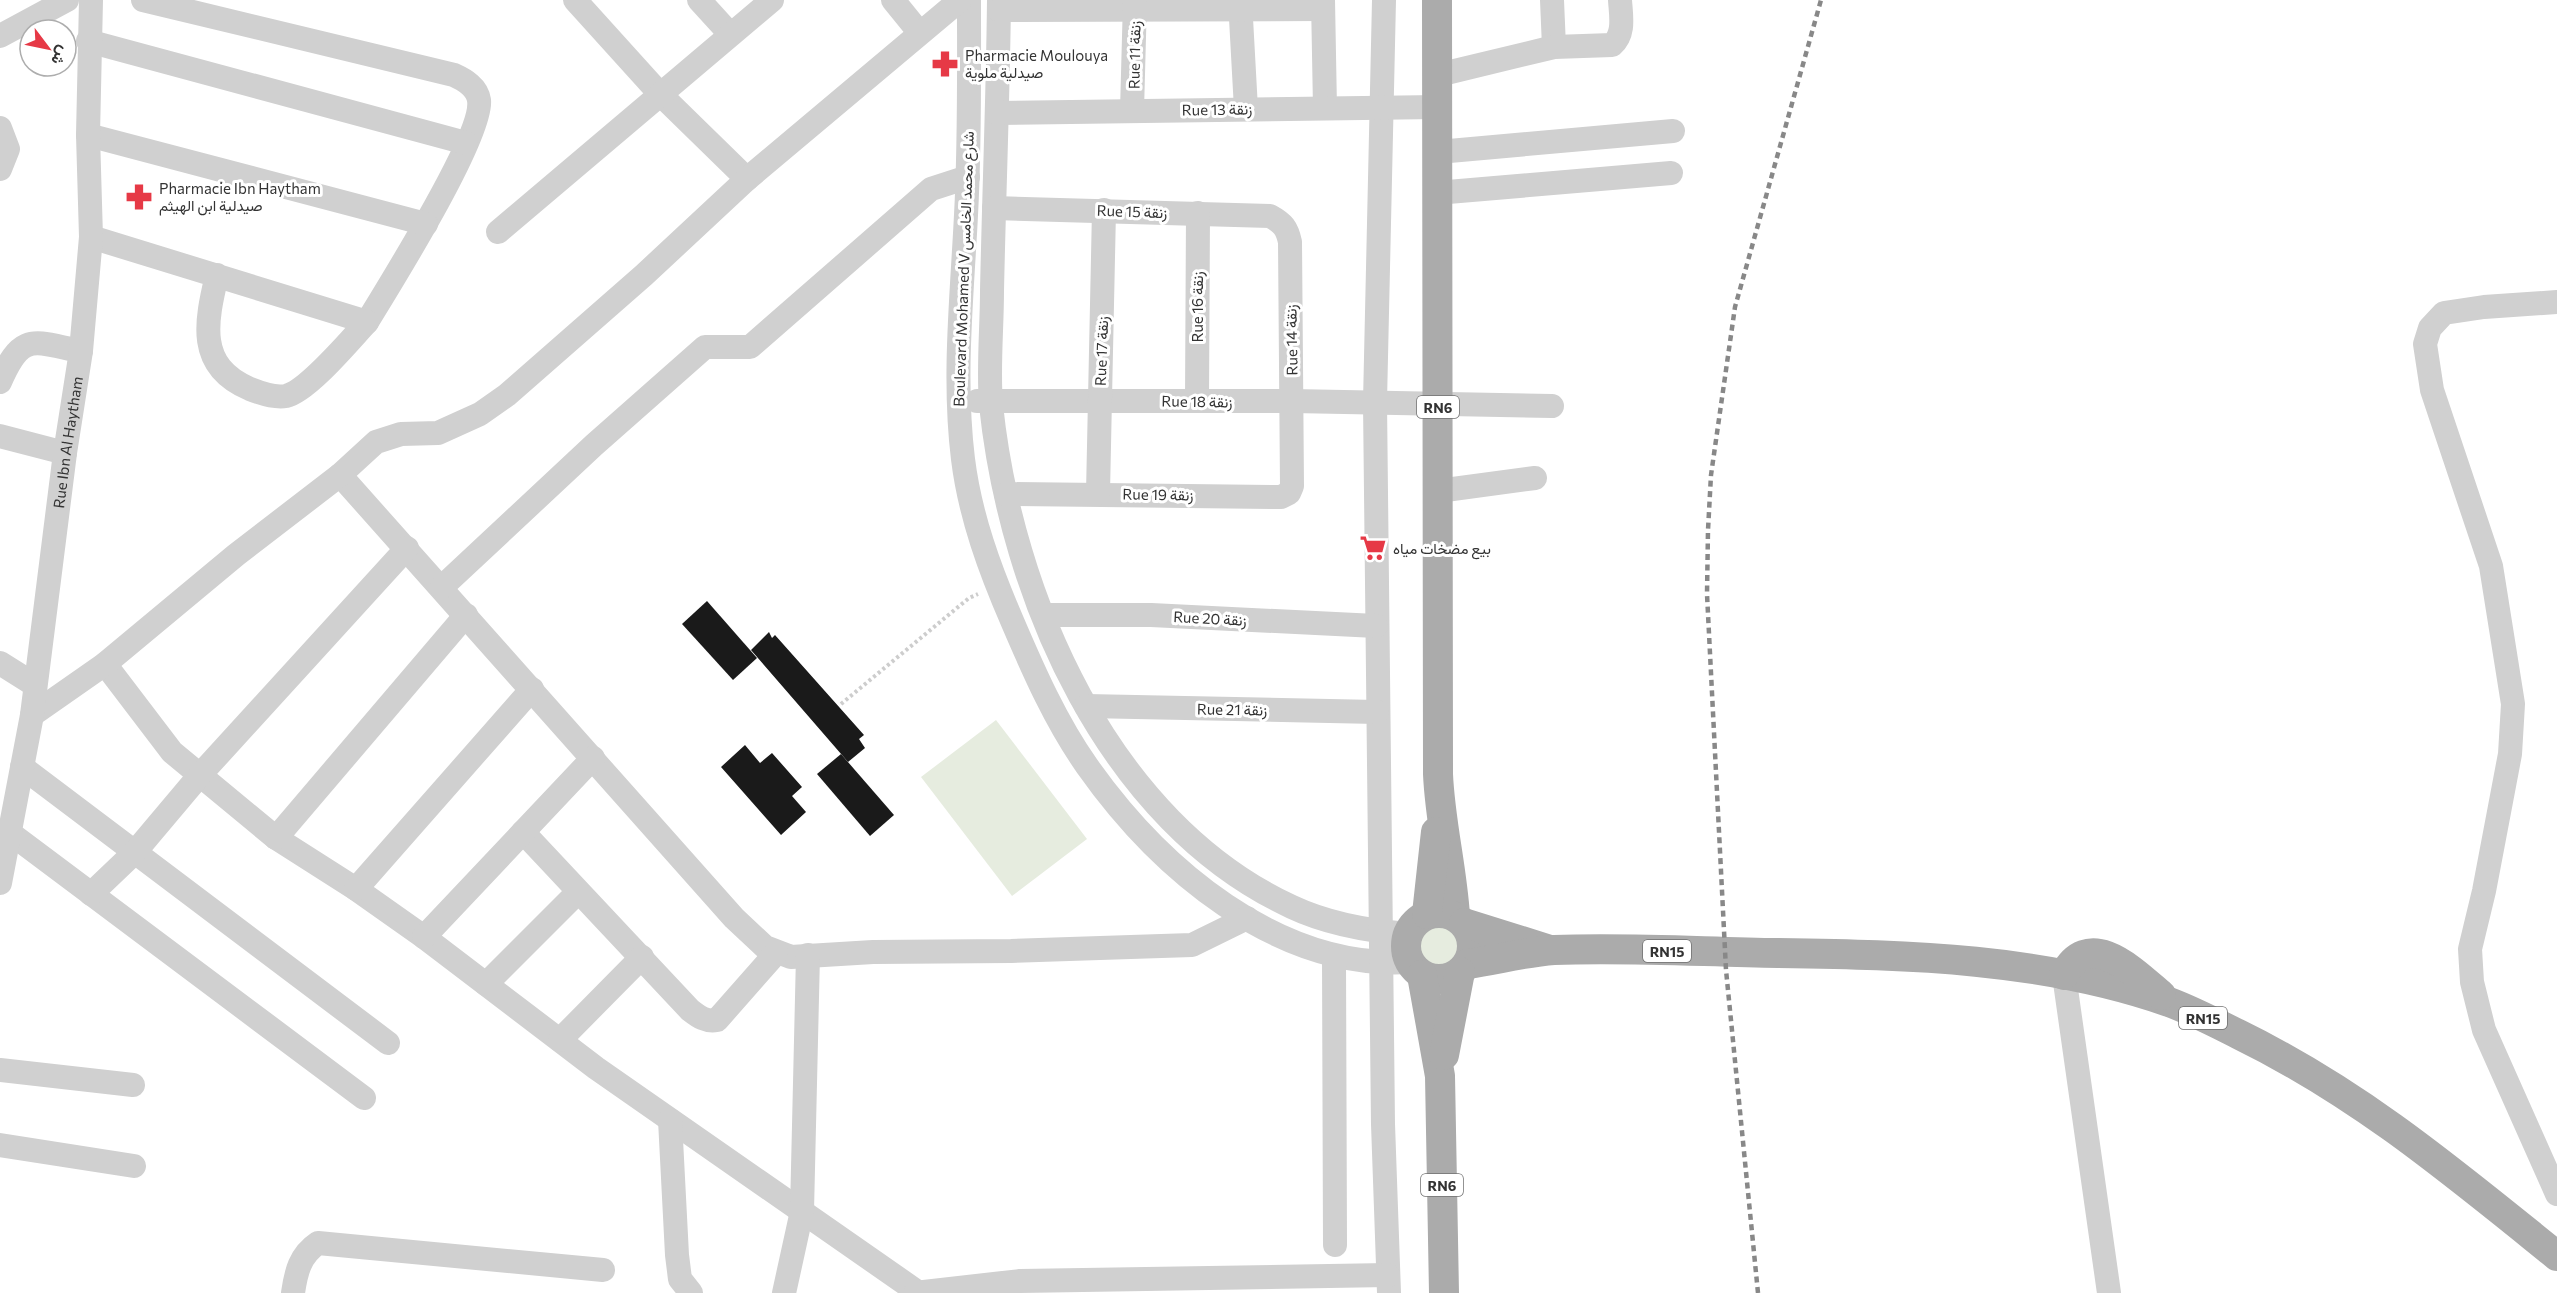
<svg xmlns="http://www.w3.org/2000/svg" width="2557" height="1293" font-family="Commissioner,Vazirmatn,sans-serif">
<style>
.green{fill:#e6ecdf}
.building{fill:#1a1a1a}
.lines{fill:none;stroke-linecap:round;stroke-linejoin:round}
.path{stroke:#cdcdcd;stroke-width:4;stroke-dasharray:3 3;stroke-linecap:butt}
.minor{stroke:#d0d0d0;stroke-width:24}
.major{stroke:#ababab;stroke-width:30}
.rail{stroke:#888;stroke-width:4.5;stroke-dasharray:6 4.5;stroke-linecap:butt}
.labels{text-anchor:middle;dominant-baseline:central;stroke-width:6;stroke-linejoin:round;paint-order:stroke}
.shield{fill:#fff;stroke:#707070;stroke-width:1.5}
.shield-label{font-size:14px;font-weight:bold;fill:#333}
.poi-label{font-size:15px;fill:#333;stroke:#fff;text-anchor:start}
.street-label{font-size:15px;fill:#333;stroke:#fff}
</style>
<rect width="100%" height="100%" fill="#fff"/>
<g class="green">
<polygon points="996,720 1087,839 1012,896 921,777"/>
<circle cx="1439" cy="947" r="24"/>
</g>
<g class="building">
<polygon points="707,601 757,658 733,680 682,624"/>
<polygon points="769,632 772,638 775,635 864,735 859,739 865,748 848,762 751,650"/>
<polygon points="745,745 760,763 772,753 802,787 792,796 806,812 781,835 721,767"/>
<polygon points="841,754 894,815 870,836 817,774"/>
</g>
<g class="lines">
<polyline class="path" points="841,704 969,598 978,594"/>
<g class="minor">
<path d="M 143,0 L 454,75 C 465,80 477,87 479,100 C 484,134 389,286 367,322"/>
<polyline points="575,0 660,94 747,179"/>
<polyline points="699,0 730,34"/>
<polyline points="893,0 919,32"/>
<path d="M 969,0 C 969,72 970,143 966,215 C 962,296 953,378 963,459 C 970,516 990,570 1013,623 C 1034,672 1056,722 1087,766 C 1159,868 1277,970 1410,962"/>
<path d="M 999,0 C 998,97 994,194 992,291 C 992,328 988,368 991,405 C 1011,596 1108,822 1292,907 C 1328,924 1369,931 1408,934"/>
<polyline points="1240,0 1246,109"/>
<polyline points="1323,0 1325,108"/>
<polyline points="1384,0 1375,402 1383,1124 1389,1293"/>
<polyline points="1552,0 1554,47"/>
<polyline points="999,10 1323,9"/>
<polyline points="0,36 67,0"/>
<polyline points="88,41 466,143"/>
<path d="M 1438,75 L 1554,47 L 1612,45 C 1625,34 1621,16 1620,0"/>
<polyline points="1132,111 1135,0"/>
<polyline points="997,113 1438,107"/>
<polyline points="0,128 8,149 0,169"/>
<polyline points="88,135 426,224"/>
<polyline points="1438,152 1673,131"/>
<polyline points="1436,193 1671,173"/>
<path d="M 994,208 L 1270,216 C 1283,223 1287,228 1290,242 L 1292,486 L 1289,493 L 1281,497 L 1006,494"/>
<polyline points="498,232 772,0"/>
<path d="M 91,237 L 367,322 C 350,340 308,391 286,396 C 275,398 260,393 250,389 C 196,366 206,322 217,275"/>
<polyline points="2557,302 2484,307 2444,313 2430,328 2425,344 2432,390 2491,566 2513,704 2510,754 2484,891 2470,949 2472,982 2484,1030 2557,1194"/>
<path d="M 0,382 C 22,331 33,342 81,351"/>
<polyline points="1197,400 1198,213"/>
<polyline points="977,401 1292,401 1552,406"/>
<polyline points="0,436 65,453"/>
<polyline points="340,475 734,918 765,947 791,957 873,952 1011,951 1192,945 1247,918"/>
<polyline points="1438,491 1535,478"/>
<polyline points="1098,493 1104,210"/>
<polyline points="442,587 594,445 705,347 750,347 931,189 968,177"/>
<polyline points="1044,615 1151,615 1376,626"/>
<polyline points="0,663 35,685"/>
<polyline points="105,664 172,752 276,838 356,889 424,937 596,1068 919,1293"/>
<polyline points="1086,706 1377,712"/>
<polyline points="32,715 105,664 236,555 340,475 376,442 401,434 438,433 480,414 507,395 644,275 747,179 960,0"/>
<polyline points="22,767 388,1043"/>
<path d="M 523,832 L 690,1010 C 699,1017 706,1022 717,1020 L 776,953"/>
<polyline points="10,833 364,1098"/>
<polyline points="276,838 466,615"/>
<path id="s1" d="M 0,883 L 32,715 L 65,453 L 81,351 L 91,237 L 88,135 L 91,0"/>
<polyline points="356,889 532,689"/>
<polyline points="91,894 135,852 199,776 407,548"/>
<polyline points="424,937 593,758"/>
<polyline points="1334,959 1335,1245"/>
<polyline points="2064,975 2109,1293"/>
<polyline points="486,984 578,892"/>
<polyline points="560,1040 642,957"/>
<polyline points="0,1070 133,1085"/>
<polyline points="670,1120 677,1255 680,1279 691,1293"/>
<polyline points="0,1145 134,1166"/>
<path d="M 293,1293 C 296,1272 300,1255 318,1243 L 603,1270"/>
<polyline points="784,1293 802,1211 808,955"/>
<polyline points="915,1293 1020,1281 1388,1275"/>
</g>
<g class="major">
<path d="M 1437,0 L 1438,774 C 1440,822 1452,868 1455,916"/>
<circle cx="1439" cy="946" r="33"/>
<polyline points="1427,914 1436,832"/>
<polyline points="1464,923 1547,949"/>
<path d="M 1467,964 C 1496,960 1525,952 1554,950 C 1629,947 1704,952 1778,953 C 1910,955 2043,958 2169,1002 C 2193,1011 2216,1023 2238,1034 C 2359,1093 2454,1173 2557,1256"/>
<polyline points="1422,975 1440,1076 1444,1293"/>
<path d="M 2064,975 C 2089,926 2134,972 2161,995"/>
<polyline points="1444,1055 1460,972"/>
</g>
<polyline class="rail" points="1758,1293 1726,970 1707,594 1708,530 1711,475 1735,307 1821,0"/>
</g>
<defs>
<g id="pharmacy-bare" transform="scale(2.07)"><path d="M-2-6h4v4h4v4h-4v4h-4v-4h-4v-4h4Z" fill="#e63946" stroke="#fff" stroke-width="2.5" paint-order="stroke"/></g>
<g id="supermarket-bare" transform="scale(2.07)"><path d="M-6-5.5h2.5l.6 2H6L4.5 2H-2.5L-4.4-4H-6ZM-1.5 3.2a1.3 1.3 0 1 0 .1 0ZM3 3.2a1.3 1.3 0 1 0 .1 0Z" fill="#e63946" stroke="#fff" stroke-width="2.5" paint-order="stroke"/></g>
</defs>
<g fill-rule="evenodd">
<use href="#pharmacy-bare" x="945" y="64"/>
<use href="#pharmacy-bare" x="139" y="197"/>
<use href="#supermarket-bare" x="1373" y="548"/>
</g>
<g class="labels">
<g class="shield">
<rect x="1417" y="396" width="42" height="22" rx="4.5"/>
<rect x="1643" y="940" width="48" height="22" rx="4.5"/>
<rect x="2179" y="1007" width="48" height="22" rx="4.5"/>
<rect x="1421" y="1174" width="42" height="22" rx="4.5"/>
</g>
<g class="shield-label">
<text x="1438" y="407">RN6</text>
<text x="1667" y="951">RN15</text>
<text x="2203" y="1018">RN15</text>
<text x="1442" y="1185">RN6</text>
</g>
<g class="poi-label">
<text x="965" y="55">Pharmacie Moulouya<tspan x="965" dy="17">صيدلية ملوية</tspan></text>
<text x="159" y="188">Pharmacie Ibn Haytham<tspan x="159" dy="17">صيدلية ابن الهيثم</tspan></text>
<text x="1393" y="548">بيع مضخات مياه</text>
</g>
<g class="street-label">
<text transform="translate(1134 55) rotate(-89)">Rue 11 زنقة</text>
<text transform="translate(1217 109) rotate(-1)">Rue 13 زنقة</text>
<text transform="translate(1132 211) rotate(2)">Rue 15 زنقة</text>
<text transform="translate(963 269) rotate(-88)">Boulevard Mohamed V شارع محمد الخامس</text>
<text transform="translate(1197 307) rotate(-90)">Rue 16 زنقة</text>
<text transform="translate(1291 340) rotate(-91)">Rue 14 زنقة</text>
<text transform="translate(1101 351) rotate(-88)">Rue 17 زنقة</text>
<text transform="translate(1197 401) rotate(1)">Rue 18 زنقة</text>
<text stroke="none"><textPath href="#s1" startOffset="446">Rue Ibn Al Haytham</textPath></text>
<text transform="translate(1158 494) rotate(1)">Rue 19 زنقة</text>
<text transform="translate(1210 618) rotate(3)">Rue 20 زنقة</text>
<text transform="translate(1232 709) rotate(1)">Rue 21 زنقة</text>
</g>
</g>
<g transform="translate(48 48) rotate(122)"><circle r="28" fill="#ffffff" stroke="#adadad" stroke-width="1.5"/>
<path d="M0-4.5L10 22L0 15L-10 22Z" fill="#e63946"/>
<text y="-9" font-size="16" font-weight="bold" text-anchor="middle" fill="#333333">ش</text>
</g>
</svg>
